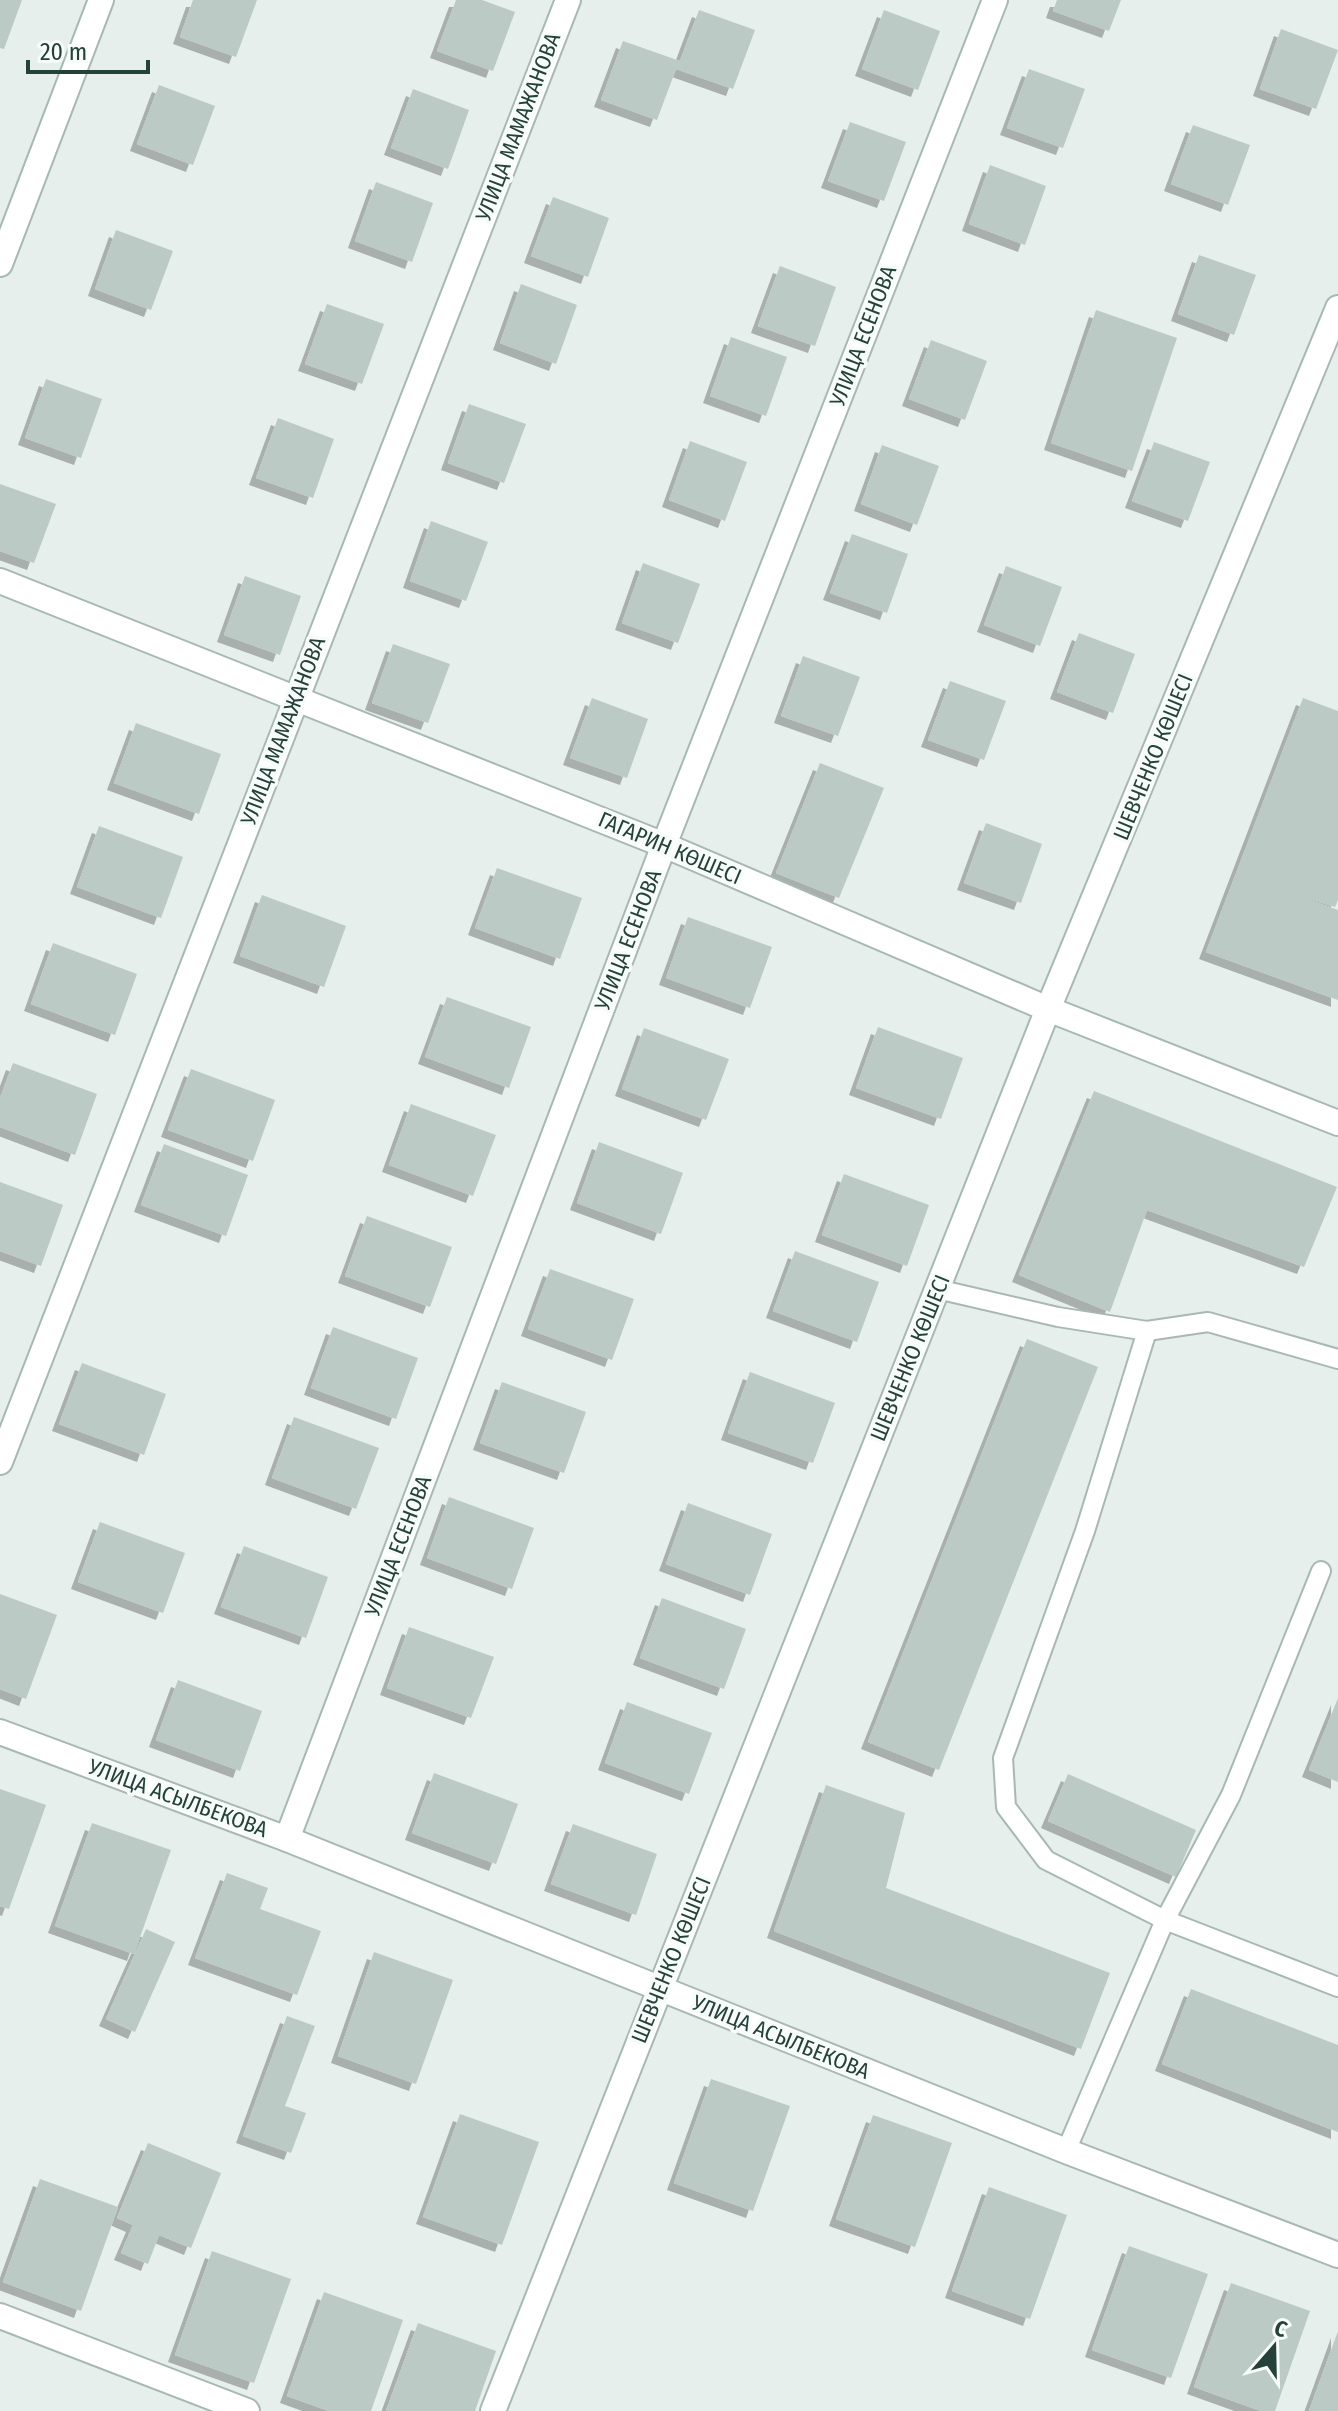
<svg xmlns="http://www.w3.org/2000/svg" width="1338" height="2411" font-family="'Fira Sans Condensed',sans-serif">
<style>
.building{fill:#bbcac4;filter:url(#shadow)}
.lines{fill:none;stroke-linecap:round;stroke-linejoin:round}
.service-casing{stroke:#a8b8b2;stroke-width:22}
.minor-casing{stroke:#a8b8b2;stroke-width:28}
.tertiary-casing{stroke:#a8b8b2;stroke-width:28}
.service{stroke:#fff;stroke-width:18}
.minor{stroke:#fff;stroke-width:24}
.tertiary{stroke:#fff;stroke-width:24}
.labels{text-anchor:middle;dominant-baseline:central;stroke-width:7;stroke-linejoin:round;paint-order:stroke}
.street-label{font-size:22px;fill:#24423a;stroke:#f7fbf9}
</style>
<defs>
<filter id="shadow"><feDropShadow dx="-7" dy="7" stdDeviation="0" flood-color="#0004"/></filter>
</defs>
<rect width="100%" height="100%" fill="#e6efeb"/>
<g class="building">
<polygon points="0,0 22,0 4,49 0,48"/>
<polygon points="193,0 257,0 236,57 180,37"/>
<polygon points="456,0 482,0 515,12 493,71 437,51"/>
<polygon points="1057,0 1121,0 1109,31 1053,11"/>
<polygon points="699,10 755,30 733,89 676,69 657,120 601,100 623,41 680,61"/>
<polygon points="884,10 940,31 918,90 862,69"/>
<polygon points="1281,29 1338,50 1316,109 1260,89"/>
<polygon points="1029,69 1085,89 1063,148 1007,128"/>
<polygon points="159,85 215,106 193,165 137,144"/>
<polygon points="413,89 469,110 448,169 391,148"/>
<polygon points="850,122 906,142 884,201 828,181"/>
<polygon points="1193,125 1250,145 1228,205 1171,184"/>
<polygon points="990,165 1046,186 1025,245 969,224"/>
<polygon points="376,182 433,203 412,262 355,241"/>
<polygon points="553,197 609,218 588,277 531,256"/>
<polygon points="116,230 173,251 151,310 95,289"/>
<polygon points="1199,255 1256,275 1234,335 1178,314"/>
<polygon points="780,266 836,287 815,346 758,326"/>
<polygon points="521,284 577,305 556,364 500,343"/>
<polygon points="327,304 384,324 362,384 305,364"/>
<polygon points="1096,310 1177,338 1132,471 1051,443"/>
<polygon points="731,337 787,357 766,416 710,396"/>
<polygon points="931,340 987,361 965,420 909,399"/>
<polygon points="46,379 102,399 81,458 25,438"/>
<polygon points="469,404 526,424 504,483 448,463"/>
<polygon points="278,418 334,439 313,498 256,478"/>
<polygon points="690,441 747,462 725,521 669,500"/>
<polygon points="1154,442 1210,462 1188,521 1132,501"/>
<polygon points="882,445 939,466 917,525 861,504"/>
<polygon points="0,484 56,504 34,563 0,551"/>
<polygon points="431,521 488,542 466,601 410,581"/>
<polygon points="852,534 908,554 887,613 830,593"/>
<polygon points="643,563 700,584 678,643 622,623"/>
<polygon points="1006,566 1062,587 1040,646 984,625"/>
<polygon points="245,576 301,596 280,655 224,635"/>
<polygon points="1079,633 1135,654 1113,713 1057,692"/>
<polygon points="393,644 450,664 428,723 372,703"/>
<polygon points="803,656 860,677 838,736 781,716"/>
<polygon points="950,681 1006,701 984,760 928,740"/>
<polygon points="592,698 648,719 627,778 570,758"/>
<polygon points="1303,698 1338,711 1338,900 1335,907 1287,892 1338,910 1338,1000 1206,952"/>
<polygon points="136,723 221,754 199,814 114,783"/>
<polygon points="820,763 884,788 839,898 776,873"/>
<polygon points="986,823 1042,844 1021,903 964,883"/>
<polygon points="99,826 183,857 161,918 77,887"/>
<polygon points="497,868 582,898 560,959 475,928"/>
<polygon points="262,895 346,926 324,987 240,956"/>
<polygon points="688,917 772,947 750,1008 666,978"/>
<polygon points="53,943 137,974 115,1035 31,1004"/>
<polygon points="447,997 531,1027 509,1088 425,1057"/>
<polygon points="878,1027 963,1058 941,1119 856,1088"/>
<polygon points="644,1028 729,1059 706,1120 622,1089"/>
<polygon points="13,1063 97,1094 75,1155 0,1127 0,1098"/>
<polygon points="191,1069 275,1100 253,1161 168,1130"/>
<polygon points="1094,1091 1337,1187 1304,1267 1147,1210 1110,1312 1019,1275"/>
<polygon points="411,1104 496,1135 473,1196 389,1165"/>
<polygon points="599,1142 683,1173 661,1234 577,1203"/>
<polygon points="164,1144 248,1175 226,1236 141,1205"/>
<polygon points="844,1174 929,1205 907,1266 822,1235"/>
<polygon points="0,1182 63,1205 41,1266 0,1251"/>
<polygon points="367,1216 452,1247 430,1307 345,1276"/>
<polygon points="795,1251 879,1282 857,1342 773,1311"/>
<polygon points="550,1269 634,1299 612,1360 528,1329"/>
<polygon points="333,1327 418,1358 396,1419 311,1388"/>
<polygon points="1027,1339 1098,1367 939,1770 868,1742"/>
<polygon points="82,1363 166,1394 144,1455 59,1424"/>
<polygon points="750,1372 835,1403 813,1463 728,1433"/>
<polygon points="502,1382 586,1412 564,1473 480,1443"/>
<polygon points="294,1417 379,1448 356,1509 272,1478"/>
<polygon points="449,1497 534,1528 512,1589 427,1558"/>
<polygon points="688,1503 772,1534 750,1595 666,1564"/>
<polygon points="100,1522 185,1553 163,1613 78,1582"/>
<polygon points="244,1546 328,1577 306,1638 221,1607"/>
<polygon points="0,1594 57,1615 26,1699 0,1689"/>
<polygon points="662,1598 746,1629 724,1689 640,1658"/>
<polygon points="409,1627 494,1657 471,1718 387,1688"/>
<polygon points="178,1680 262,1711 240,1771 156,1740"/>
<polygon points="1338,1698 1338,1782 1309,1770"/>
<polygon points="627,1702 712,1733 689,1794 605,1763"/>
<polygon points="434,1773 518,1804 496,1864 412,1833"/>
<polygon points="1068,1774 1196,1830 1176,1877 1048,1821"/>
<polygon points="826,1785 905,1813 886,1888 1110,1973 1081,2049 774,1931"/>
<polygon points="0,1789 46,1805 9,1909 0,1906"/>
<polygon points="92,1823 171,1850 134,1954 55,1926"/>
<polygon points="573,1824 657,1854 636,1915 551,1884"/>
<polygon points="227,1873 268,1888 260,1909 321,1931 297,1995 195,1958"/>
<polygon points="146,1929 175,1942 135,2032 106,2019"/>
<polygon points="374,1952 453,1980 416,2084 338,2056"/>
<polygon points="1191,1989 1338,2045 1338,2132 1162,2064"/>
<polygon points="287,2016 315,2026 285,2106 306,2113 291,2153 243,2136"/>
<polygon points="711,2079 790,2106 753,2211 674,2183"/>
<polygon points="460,2114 539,2142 502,2245 423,2217"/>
<polygon points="873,2115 952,2143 915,2247 836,2219"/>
<polygon points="148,2143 221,2173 191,2248 159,2235 148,2264 121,2253 133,2225 117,2218"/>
<polygon points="40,2179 118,2207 81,2311 3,2282"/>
<polygon points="989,2187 1067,2215 1030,2319 952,2291"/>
<polygon points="1129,2246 1208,2274 1171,2378 1092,2350"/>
<polygon points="212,2251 291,2279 254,2383 175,2355"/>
<polygon points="1231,2283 1310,2311 1275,2411 1261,2411 1194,2387"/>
<polygon points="324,2292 403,2320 371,2411 329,2411 287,2396"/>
<polygon points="418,2323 496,2351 475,2411 386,2411"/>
<polygon points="1338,2331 1338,2411 1309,2411"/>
</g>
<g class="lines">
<g class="service-casing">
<g id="service">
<polyline points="937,1289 1058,1317 1147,1331 1208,1322 1338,1359"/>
<polyline points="1147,1331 1085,1531 1003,1758 1006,1807 1046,1860 1165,1920 1231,1795 1321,1571"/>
<polyline points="1066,2151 1165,1920 1338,1987"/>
</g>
</g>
<g class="minor-casing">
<g id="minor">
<polyline points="0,264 101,0"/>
<polyline points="0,1462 568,0"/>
<polyline points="0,1732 287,1839 1066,2151 1338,2255"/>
<polyline points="287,1839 664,845 995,0"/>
<polyline points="0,2316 247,2411"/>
</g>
</g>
<g class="tertiary-casing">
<g id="tertiary">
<polyline points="0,581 664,845 1048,1009 1338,1123"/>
<polyline points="493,2411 1048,1009 1338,308"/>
</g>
</g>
<use href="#service" class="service"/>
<use href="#minor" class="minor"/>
<use href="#tertiary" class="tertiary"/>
</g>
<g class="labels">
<g class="street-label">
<text transform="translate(518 127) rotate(-69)">УЛИЦА МАМАЖАНОВА</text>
<text transform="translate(863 336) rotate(-69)">УЛИЦА ЕСЕНОВА</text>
<text transform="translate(283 731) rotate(-69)">УЛИЦА МАМАЖАНОВА</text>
<text transform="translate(1153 757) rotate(-68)">ШЕВЧЕНКО КӨШЕСІ</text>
<text transform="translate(670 848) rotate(23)">ГАГАРИН КӨШЕСІ</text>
<text transform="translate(628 940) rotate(-69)">УЛИЦА ЕСЕНОВА</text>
<text transform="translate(910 1358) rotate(-68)">ШЕВЧЕНКО КӨШЕСІ</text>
<text transform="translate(398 1546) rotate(-69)">УЛИЦА ЕСЕНОВА</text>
<text transform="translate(178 1798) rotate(20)">УЛИЦА АСЫЛБЕКОВА</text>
<text transform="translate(671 1960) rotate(-68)">ШЕВЧЕНКО КӨШЕСІ</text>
<text transform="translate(781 2037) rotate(22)">УЛИЦА АСЫЛБЕКОВА</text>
</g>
</g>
<g transform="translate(1274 2347) rotate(20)" stroke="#f7fbf9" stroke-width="6" paint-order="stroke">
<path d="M0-6L14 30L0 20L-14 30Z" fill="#24423a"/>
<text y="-12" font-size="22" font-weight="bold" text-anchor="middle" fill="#24423a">С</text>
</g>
<path d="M28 60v12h120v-12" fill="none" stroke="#24423a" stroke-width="4"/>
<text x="40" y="60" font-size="24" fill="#24423a" stroke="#f7fbf9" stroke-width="6" paint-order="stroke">20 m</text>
</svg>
